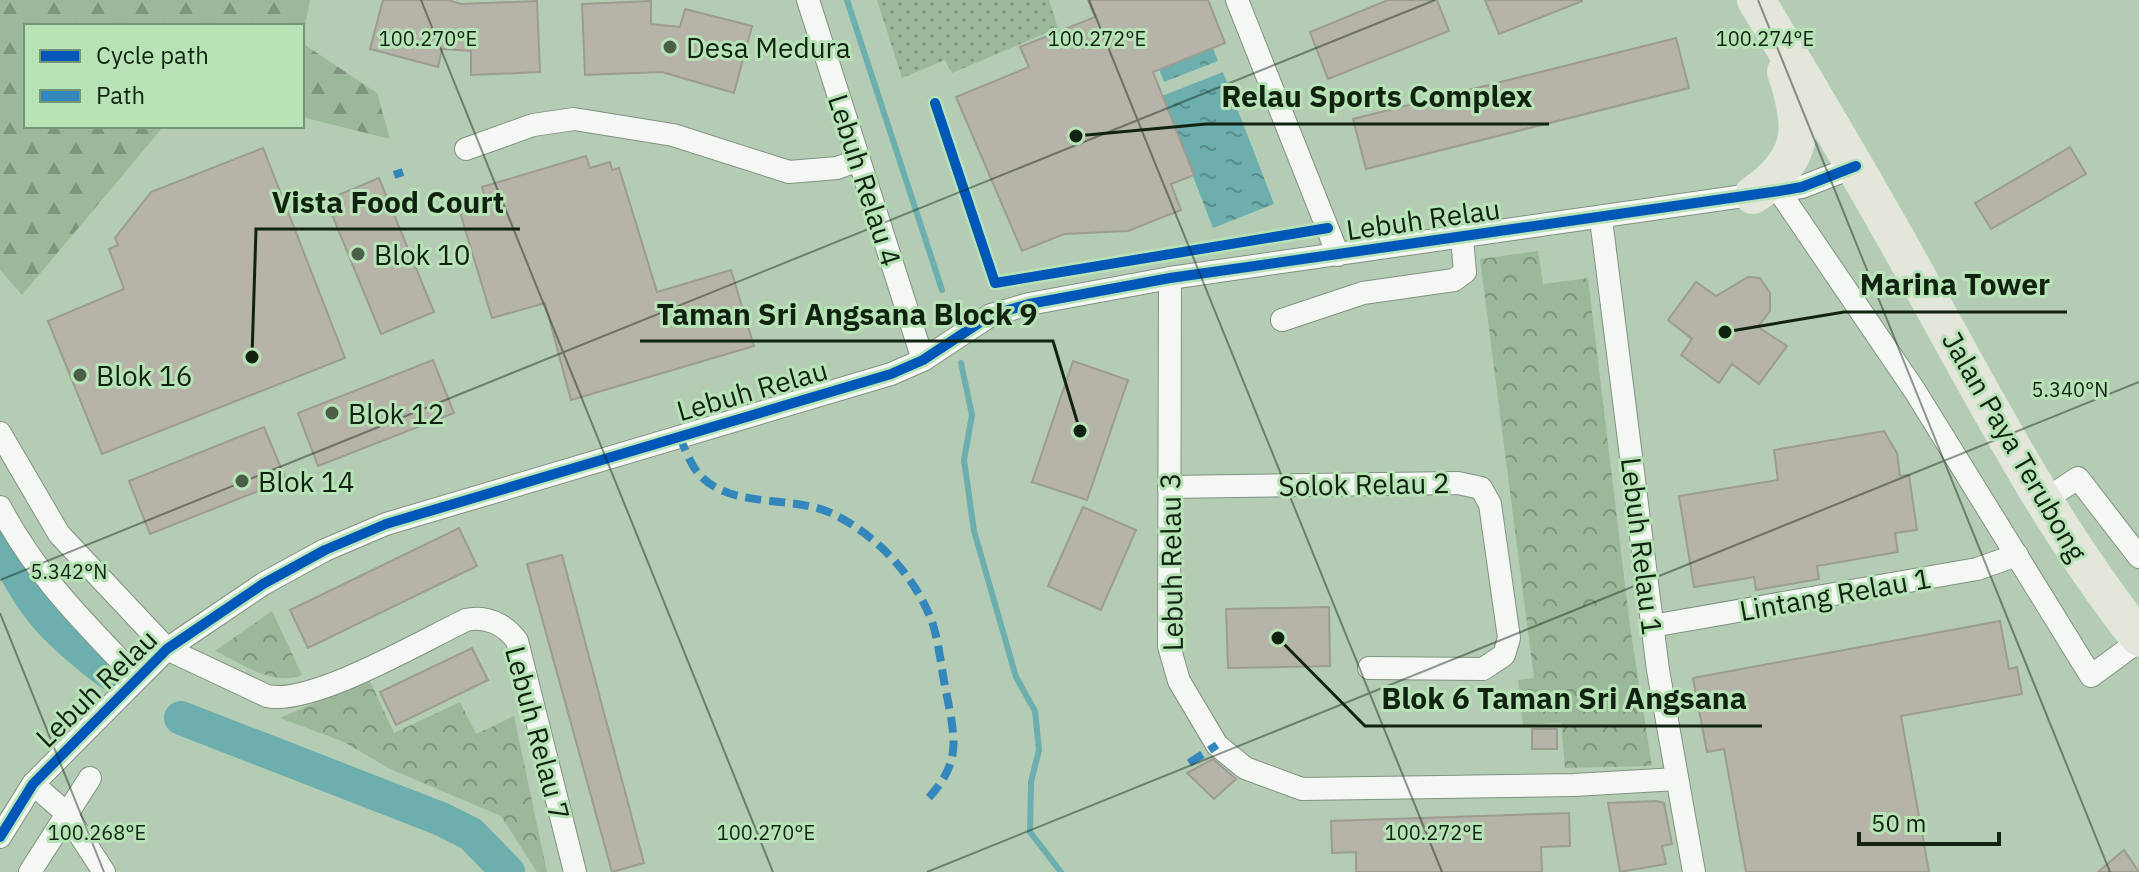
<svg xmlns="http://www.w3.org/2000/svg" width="2139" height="872" font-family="'IBM Plex Sans',sans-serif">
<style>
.grass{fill:url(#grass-dots)}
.forest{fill:url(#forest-firs)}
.park{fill:url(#park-crowns)}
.water{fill:url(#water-ripples)}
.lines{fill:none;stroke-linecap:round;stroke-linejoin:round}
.stream{stroke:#6cafae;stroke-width:6}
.river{stroke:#6cafae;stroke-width:34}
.building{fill:#b6b4a8;stroke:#9d9c90;stroke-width:2}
.street-casing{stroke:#809280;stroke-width:24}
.primary-casing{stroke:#dde8dd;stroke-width:38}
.street{stroke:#f4f7f4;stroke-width:22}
.primary{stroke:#e4e6dc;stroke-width:36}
.quiet{stroke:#3487bc;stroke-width:8;stroke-dasharray:16 8;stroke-linecap:butt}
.cycleway-casing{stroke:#b7e3b7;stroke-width:15}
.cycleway{stroke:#0057b8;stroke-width:10}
.ticks{fill:none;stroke:#121;stroke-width:2;stroke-opacity:0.45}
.poi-dot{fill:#4a5e4a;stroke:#b7e3b7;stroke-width:3}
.labels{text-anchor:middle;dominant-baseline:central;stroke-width:6;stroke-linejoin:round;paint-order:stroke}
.poi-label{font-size:28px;fill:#121;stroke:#b7e3b7;text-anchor:start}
.street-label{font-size:28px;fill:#121;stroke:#b7e3b7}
.ticks-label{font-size:20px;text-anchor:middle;fill:#121;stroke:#b7e3b7;stroke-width:6;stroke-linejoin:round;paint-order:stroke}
.leader{fill:none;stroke:#121;stroke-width:3}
.callout-dot{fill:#121;stroke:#b7e3b7;stroke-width:3}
.callout-label{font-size:30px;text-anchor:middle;font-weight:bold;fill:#121;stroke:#b7e3b7;stroke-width:6;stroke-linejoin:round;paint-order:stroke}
</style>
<defs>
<pattern id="grass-dots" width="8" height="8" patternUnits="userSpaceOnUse" patternTransform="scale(2)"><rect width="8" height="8" fill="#9bb89a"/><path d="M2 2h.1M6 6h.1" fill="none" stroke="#7d957c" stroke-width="1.8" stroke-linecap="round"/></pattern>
<pattern id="forest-firs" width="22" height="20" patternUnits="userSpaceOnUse" patternTransform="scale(2)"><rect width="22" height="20" fill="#9bb89a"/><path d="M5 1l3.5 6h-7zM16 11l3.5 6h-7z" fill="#7d957c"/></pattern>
<pattern id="park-crowns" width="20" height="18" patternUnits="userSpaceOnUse" patternTransform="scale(2)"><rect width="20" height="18" fill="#9bb89a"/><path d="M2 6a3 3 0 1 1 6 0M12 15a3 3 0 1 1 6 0" fill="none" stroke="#7d957c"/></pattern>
<pattern id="water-ripples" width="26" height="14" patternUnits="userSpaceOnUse" patternTransform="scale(2)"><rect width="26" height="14" fill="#6cafae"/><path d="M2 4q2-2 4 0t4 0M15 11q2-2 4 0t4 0" fill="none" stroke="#578e8c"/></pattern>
</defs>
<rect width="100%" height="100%" fill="#b4ccb4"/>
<polygon class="grass" points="877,0 1049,0 1058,28 952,73 945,60 902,78"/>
<polygon class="forest" points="0,0 310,0 302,43 377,93 390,139 302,117 302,26 26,26 26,126 164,126 22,295 0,270"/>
<g class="park">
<polygon points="1538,251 1543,284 1588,278 1630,626 1652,766 1565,768 1561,723 1523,725 1518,680 1534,678 1480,259"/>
<path d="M 272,611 L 302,675 C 274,687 241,663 215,651 Z"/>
<polygon points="369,679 394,733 460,702 476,734 514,716 547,872 537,872 501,816 390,769 344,742 280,718"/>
</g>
<g class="water">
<polygon points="1199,13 1218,61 1164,82 1145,33"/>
<polygon points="1223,72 1274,204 1213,228 1162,96"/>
</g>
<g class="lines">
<g class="stream">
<polyline points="847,0 942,290"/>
<polyline points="961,363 972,415 964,460 974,531 1016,677 1035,711 1039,750 1031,782 1030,832 1061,872"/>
</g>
<g class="river">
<path d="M 0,537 C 27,603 54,631 110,673"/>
<polyline points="181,718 441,819 471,834 508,872"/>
</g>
</g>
<g class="building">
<polygon points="383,0 448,0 461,4 537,1 540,72 471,75 471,51 442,49 438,67 370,49"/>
<polygon points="1088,0 1208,0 1225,43 1153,72 1194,175 1171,184 1181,210 1128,231 1064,234 1022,251 956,97 1029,67 1020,47 1095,17"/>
<polygon points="1388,0 1437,0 1449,31 1328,79 1310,32"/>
<polygon points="1485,0 1582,0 1582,1 1499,34"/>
<polygon points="651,1 651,24 680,27 685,9 752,26 734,93 662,72 585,75 582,4"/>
<polygon points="1676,38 1689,88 1366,169 1353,119"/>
<polygon points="2070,147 2086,174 1991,229 1975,203"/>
<polygon points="263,148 345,358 102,454 48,321 124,289 109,249 118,245 115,238 151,192"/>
<polygon points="586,156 590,168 610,162 612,170 619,168 657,292 731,270 754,346 571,400 545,303 492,318 458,206 485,198 482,187"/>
<polygon points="379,178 434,312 381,334 326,200"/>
<polygon points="1748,277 1760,278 1770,293 1770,311 1758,327 1787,346 1759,384 1732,364 1719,383 1681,355 1692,339 1668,320 1696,282 1716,296"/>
<polygon points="433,360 454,413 318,466 298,413"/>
<polygon points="1073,361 1128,380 1087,500 1032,482"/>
<polygon points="264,427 286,480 150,534 129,481"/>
<polygon points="1884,431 1897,453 1900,476 1909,475 1917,530 1895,533 1898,552 1817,566 1819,579 1756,590 1754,577 1694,587 1679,496 1778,480 1774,450"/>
<polygon points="1083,507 1136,530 1101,610 1048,586"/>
<polygon points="459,528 477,566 308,648 290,610"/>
<polygon points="562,555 644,863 612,872 527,564"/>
<polygon points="1329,607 1330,666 1228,668 1226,609"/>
<polygon points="2000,621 2009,669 2017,667 2022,694 1901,716 1929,872 1746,872 1724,749 1707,752 1693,678"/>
<polygon points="472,648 488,680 396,725 380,692"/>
<rect x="1532" y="729" width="25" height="20"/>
<polygon points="1213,759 1236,779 1214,799 1187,773"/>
<polygon points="1657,801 1664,803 1672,844 1662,846 1666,864 1620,872 1608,803"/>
<polygon points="1569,813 1570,846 1541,847 1542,872 1356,872 1356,852 1332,853 1331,821"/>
<polygon points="2124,850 2139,872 2098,872"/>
</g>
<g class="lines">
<g class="street-casing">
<g id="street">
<polyline points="808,0 923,360"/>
<polyline points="1237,0 1338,255"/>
<polyline points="466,149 533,125 574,119 673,135 789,172 837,168 859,160"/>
<polyline points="1779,191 1915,391 2091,676 2139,641"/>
<polyline points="1601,219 1658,670 1694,872"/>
<polyline points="1170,278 1169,646 1179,681 1217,745 1245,768 1302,789 1574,785 1677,779"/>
<polyline points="1282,320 1363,293 1454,280 1465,272 1462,238"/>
<path d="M 0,433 L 59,534 L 167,649 L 267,696 C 311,706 422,641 466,620 C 486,615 506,625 517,641 L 575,872"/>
<polyline points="1169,487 1458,483 1481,488 1490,504 1509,638 1504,655 1483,669 1369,668"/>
<polyline points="2043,501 2078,478 2139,557"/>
<path d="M 0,507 C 37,577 83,621 137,678"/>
<polyline points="1652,626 1977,569 2017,555"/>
<polyline points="33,784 65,812 104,872"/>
<polyline points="0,837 33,784 167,649 263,584 325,550 386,524 891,374 923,360 991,315 1029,304 1170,278 1779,191 1802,187 1856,166"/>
<polyline points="30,872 90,778"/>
</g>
</g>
<g class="primary-casing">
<g id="primary">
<path d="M 1756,0 C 1812,93 1868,187 1920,282 C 1988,405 2052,528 2139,638"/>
<path d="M 1753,195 C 1805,159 1805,128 1786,72"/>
</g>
</g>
<use href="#street" class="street"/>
<use href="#primary" class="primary"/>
<g class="quiet">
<polyline points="394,175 403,172"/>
<path d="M 679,436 C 685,448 690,464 699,474 C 728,508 788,496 826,511 C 872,530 913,573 931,619 C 939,640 941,668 946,691 C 956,743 962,763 924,803"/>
<polyline points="1189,763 1217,745"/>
</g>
<g class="cycleway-casing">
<g id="cycleway">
<polyline points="935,103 995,283 1328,228"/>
<polyline points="0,837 33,784 167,649 263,584 325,550 386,524 891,374 923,360 991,315 1029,304 1170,278 1779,191 1802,187 1856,166"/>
</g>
</g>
<use href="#cycleway" class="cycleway"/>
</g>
<path class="ticks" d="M 421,0 L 773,872M 1089,0 L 1442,872M 1758,0 L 2110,872M 0,580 L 1435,0M 0,613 L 104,872M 927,872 L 2139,382"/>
<g class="poi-dot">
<circle cx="670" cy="47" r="8"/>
<circle cx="358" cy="254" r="8"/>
<circle cx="80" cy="375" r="8"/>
<circle cx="332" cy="413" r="8"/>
<circle cx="242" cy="481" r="8"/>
</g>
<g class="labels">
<g class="poi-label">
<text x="686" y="47">Desa Medura</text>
<text x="374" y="254">Blok 10</text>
<text x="96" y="375">Blok 16</text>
<text x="348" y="413">Blok 12</text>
<text x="258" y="481">Blok 14</text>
</g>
<g class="street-label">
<text transform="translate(865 180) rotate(72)">Lebuh Relau 4</text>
<text transform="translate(1423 219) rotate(-8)">Lebuh Relau</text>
<text transform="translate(752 390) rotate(-16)">Lebuh Relau</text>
<text transform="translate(2015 446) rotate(60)">Jalan Paya Terubong</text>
<text transform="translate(1364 484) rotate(-1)">Solok Relau 2</text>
<text transform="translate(1642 546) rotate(83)">Lebuh Relau 1</text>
<text transform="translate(1171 562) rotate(-91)">Lebuh Relau 3</text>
<text transform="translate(1835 594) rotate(-10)">Lintang Relau 1</text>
<text transform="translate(96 688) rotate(-44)">Lebuh Relau</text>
<text transform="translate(538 733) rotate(75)">Lebuh Relau 7</text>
</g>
</g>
<g class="ticks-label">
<text x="428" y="46">100.270°E</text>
<text x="1097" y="46">100.272°E</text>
<text x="1765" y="46">100.274°E</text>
<text x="2070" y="397">5.340°N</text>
<text x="69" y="579">5.342°N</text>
<text x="97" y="840">100.268°E</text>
<text x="766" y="840">100.270°E</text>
<text x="1434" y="840">100.272°E</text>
</g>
<path class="leader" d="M1076 136L1206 124H1549M252 357L256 229H520M1725 332L1844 312H2067M1080 431L1053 341H640M1278 638L1365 726H1762"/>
<g class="callout-dot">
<circle cx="1076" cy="136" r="8"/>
<circle cx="252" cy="357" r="8"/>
<circle cx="1725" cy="332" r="8"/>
<circle cx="1080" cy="431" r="8"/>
<circle cx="1278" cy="638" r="8"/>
</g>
<g class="callout-label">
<text x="1377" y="107">Relau Sports Complex</text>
<text x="388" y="213">Vista Food Court</text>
<text x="1955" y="295">Marina Tower</text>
<text x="847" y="325">Taman Sri Angsana Block 9</text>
<text x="1564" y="709">Blok 6 Taman Sri Angsana</text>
</g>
<rect x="24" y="24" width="280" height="104" fill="#b7e3b7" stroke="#759675" stroke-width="2"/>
<rect x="40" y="50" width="40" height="12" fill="#0057b8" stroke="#759675" stroke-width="2"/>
<text x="96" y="64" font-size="24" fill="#112211">Cycle path</text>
<rect x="40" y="90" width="40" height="12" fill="#3487bc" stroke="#759675" stroke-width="2"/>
<text x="96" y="104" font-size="24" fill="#112211">Path</text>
<path d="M1859 832v12h140v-12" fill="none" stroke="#112211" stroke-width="4"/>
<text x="1871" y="832" font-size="24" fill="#112211" stroke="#b7e3b7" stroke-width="6" paint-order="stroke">50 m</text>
</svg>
